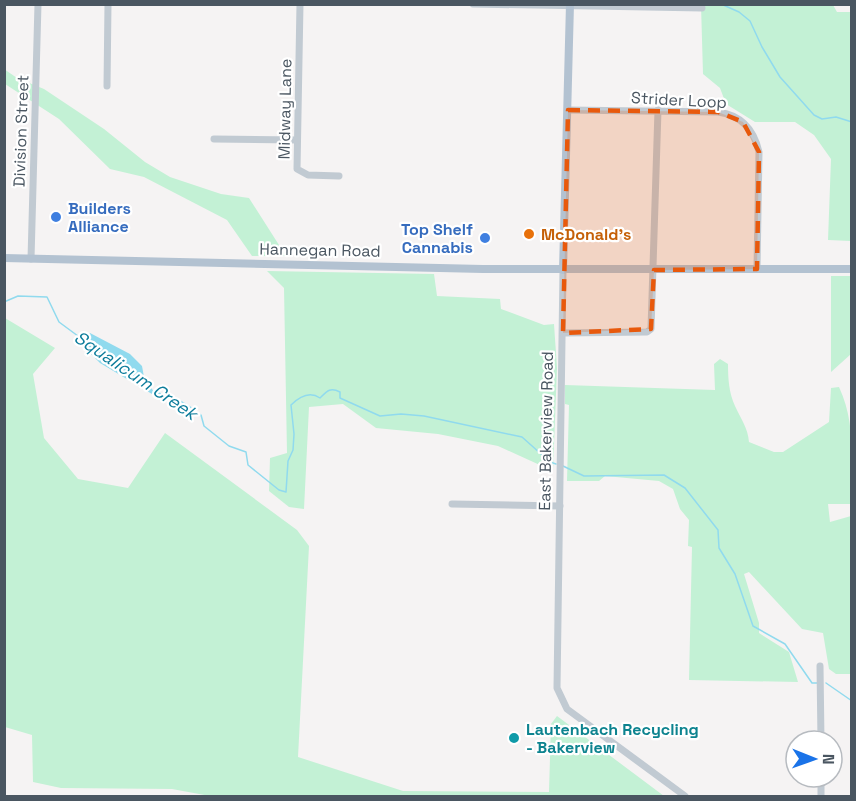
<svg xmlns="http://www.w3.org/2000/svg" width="856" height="801" font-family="'Space Grotesk',sans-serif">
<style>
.green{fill:#c3f1d5}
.water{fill:#90daee}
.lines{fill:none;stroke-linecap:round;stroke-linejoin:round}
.stream{stroke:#90daee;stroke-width:1.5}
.minor{stroke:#c1cad2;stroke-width:7}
.major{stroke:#b3c2d1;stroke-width:8}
.marked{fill:#e8590c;fill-opacity:0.2;stroke:#e8590c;stroke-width:4.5;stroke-dasharray:12 8;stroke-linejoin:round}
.shop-dot{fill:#3f7fe0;stroke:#fff;stroke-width:2}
.food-dot{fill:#e8710a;stroke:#fff;stroke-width:2}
.culture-dot{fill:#0f9aa8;stroke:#fff;stroke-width:2}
.labels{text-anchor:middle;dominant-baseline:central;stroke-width:4.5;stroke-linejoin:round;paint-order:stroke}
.street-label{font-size:16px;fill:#4a5661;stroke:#fff}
.shop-label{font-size:16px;font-weight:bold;fill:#366cbe;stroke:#fff;text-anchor:start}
.food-label{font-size:16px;font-weight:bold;fill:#c56008;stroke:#fff;text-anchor:start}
.culture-label{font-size:16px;font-weight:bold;fill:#0d838f;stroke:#fff;text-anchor:start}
.water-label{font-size:18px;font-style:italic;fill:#0c7c9b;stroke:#fff}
</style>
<rect width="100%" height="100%" fill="#f5f3f3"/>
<g class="green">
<polygon points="701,5 833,5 837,12 851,12 851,241 828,240 831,159 814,135 795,122 755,122 726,104 720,88 703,74"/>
<polygon points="4,69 17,78 44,89 104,129 145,162 170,177 221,194 249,198 286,256 252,256 227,220 144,177 110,169 59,119 5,84"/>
<polygon points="267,271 434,274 437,296 500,299 501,309 544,325 554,324 557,368 553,471 498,446 438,434 376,428 343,404 309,407 304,509 289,507 269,491 270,458 287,453 284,288"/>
<polygon points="831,276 852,276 851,354 831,372"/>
<polygon points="5,318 55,348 33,374 44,438 78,479 128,488 165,433 297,530 309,546 298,757 403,791 549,792 551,724 557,716 664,796 210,796 172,789 61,788 33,782 32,735 5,727"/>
<path d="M 720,359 L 728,364 C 728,379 729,393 735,406 C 741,419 748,428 749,442 L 774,452 L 783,452 L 829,422 L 831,388 L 839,387 C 856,423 852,464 851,504 L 828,504 L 830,522 L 851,516 L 851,674 L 836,674 L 829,669 L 823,633 L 802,629 L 749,572 L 744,574 L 759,623 L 759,633 L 789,652 L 798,682 L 689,680 L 692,547 L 688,546 L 689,520 L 680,509 L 673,489 L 659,481 L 605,476 L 599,481 L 567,481 L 569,405 L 565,404 L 565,385 L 715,390 L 714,364 Z"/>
</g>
<polygon class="water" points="90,333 130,354 142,366 144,377 154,392 152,394 100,363 80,343 82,337"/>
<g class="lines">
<g class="stream">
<polyline points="721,4 739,12 750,21 762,47 780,77 814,115 822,119 836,117 852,122"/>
<polyline points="4,302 18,296 47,297 59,322 82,339"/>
<path d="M 153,391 L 180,401 L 193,409 L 201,415 L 204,426 L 229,446 L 246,452 L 248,465 L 279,490 L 286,492 L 288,461 L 293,450 L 294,434 L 291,405 C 300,396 310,391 320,398 C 327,391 330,387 340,392 L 340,398 L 380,416 L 401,414 L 424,416 L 522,437 L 550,462 L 556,464"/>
<polyline points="563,466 584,476 664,475 685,488 718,530 719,548 735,574 753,626 785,644 812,683 817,683"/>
<polyline points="826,683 852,701"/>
</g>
<g class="minor">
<polyline points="300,4 297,169 308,175 339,176"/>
<polyline points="473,4 702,8"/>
<polyline points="107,86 108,4"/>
<path d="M 568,110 L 718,112 C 741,115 754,130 759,152 L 757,269"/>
<polyline points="214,139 297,140"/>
<polyline points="31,259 38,4"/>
<polyline points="563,270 557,688 567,709 685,796"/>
<polyline points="563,333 647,332 651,329 658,110"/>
<polyline points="452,504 560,506"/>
<polyline points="820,666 821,741"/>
<polyline points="821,796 821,777"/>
</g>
<g class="major">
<polyline points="4,258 483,269 852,269"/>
<polyline points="563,270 570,4"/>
</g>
</g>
<path class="marked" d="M 568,110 L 718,112 L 743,122 L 759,152 L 757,269 L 654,270 L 651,329 L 563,333 Z"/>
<g class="shop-dot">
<circle cx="56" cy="217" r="6"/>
<circle cx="485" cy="238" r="6"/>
</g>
<circle class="food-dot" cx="529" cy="234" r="6"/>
<circle class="culture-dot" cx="514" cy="738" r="6"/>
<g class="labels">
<g class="street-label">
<text transform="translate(679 100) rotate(3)">Strider Loop</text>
<text transform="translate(285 109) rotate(-89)">Midway Lane</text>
<text transform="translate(21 131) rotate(-88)">Division Street</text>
<text transform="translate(320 250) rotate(1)">Hannegan Road</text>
<text transform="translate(546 431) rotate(-89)">East Bakerview Road</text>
</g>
<g class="shop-label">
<text x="68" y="208">Builders<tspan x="68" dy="18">Alliance</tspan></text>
<text x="473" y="229" text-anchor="end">Top Shelf<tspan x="473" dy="18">Cannabis</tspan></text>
</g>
<g class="food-label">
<text x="541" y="234">McDonald's</text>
</g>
<g class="culture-label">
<text x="526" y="729">Lautenbach Recycling<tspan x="526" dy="18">- Bakerview</tspan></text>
</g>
<g class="water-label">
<text transform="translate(136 375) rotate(34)">Squalicum Creek</text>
</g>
</g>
<rect width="856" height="801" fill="none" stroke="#4a5661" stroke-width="12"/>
<g transform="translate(814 759) rotate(91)"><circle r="28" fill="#ffffff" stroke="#b7bbc0" stroke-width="1.5"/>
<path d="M0-4.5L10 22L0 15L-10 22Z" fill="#1a73e8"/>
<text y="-9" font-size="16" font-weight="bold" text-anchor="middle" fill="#4a5661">N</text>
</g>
</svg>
